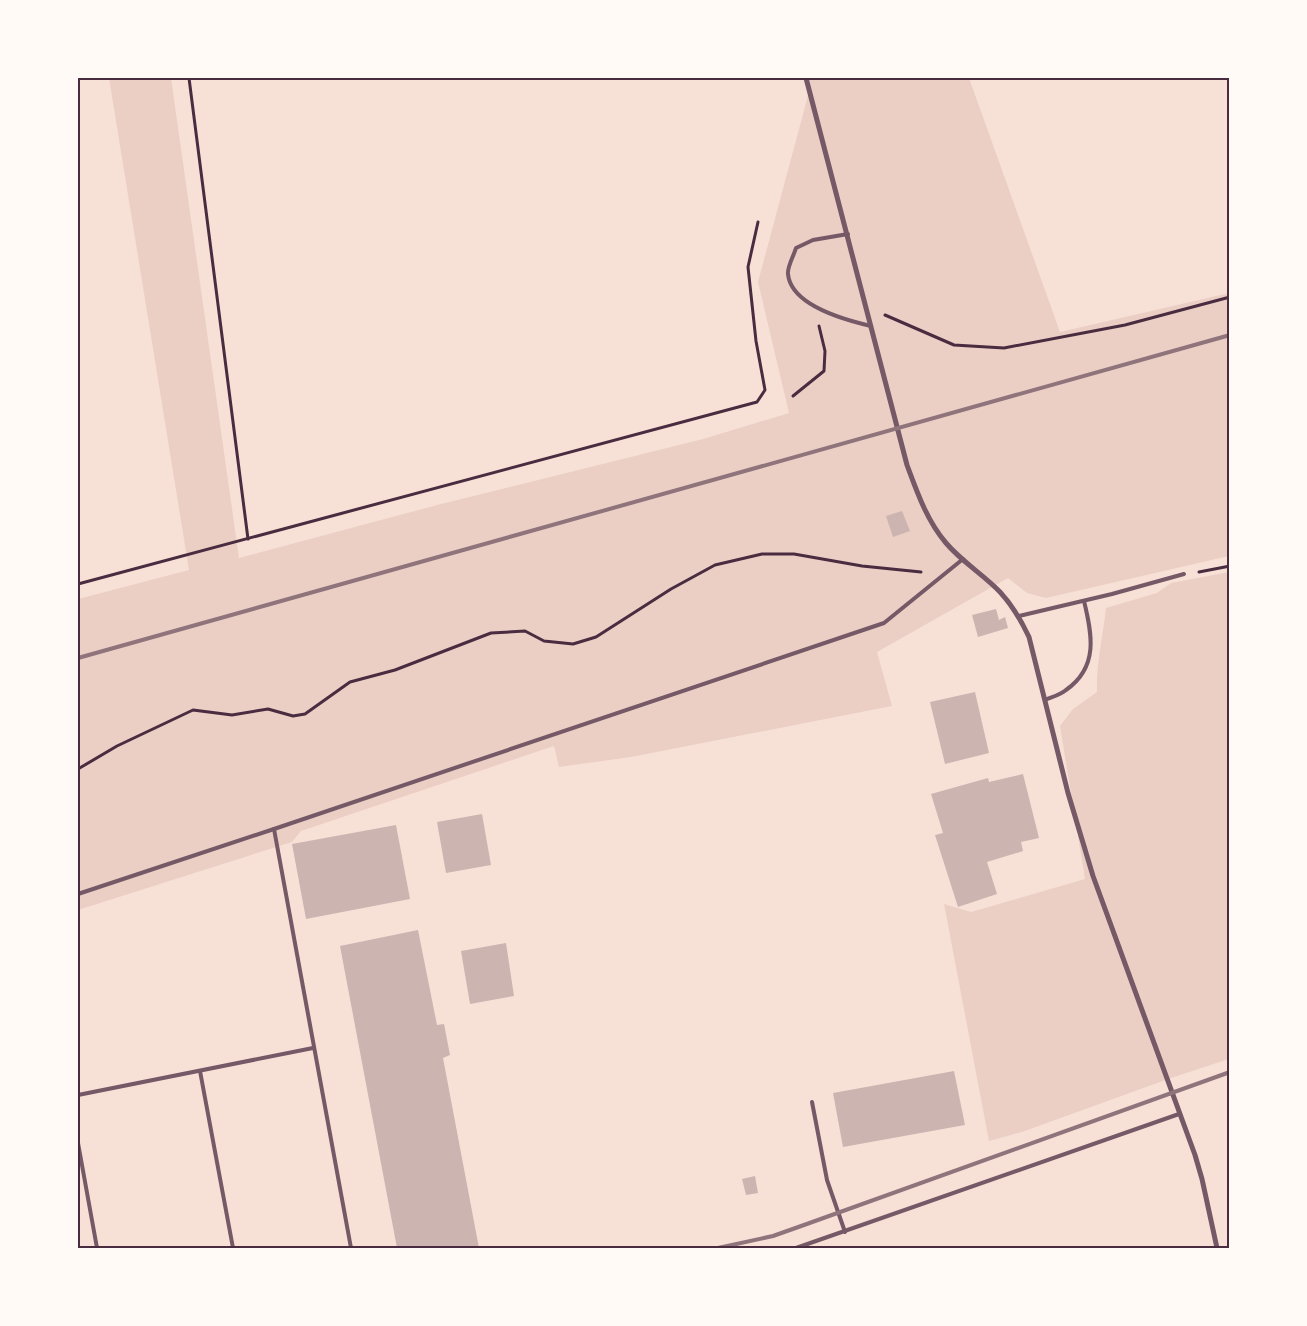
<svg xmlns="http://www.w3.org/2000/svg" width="1307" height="1326" font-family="'PT Sans Narrow',sans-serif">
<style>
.green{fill:#ebcfc5}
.building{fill:#ccb4b1}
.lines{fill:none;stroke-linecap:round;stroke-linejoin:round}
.path{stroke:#4a2c40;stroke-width:3}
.service{stroke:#755966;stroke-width:4}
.minor{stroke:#755966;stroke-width:5}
.rail{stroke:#8f747c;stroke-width:4}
.neatline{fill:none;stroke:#4a2c40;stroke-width:2}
</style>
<rect width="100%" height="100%" fill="#f7e1d7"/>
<g class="green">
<polygon points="109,78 171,78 239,558 441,504 703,439 789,413 758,282 810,88 806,78 969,78 1060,332 1229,293 1229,556 1046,598 1027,593 1008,578 877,652 892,706 631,757 559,767 554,746 301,831 292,842 78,910 78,599 189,570"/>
<path d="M 1229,572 L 1229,1059 L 1171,1078 L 1022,1132 L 989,1141 L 944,904 L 971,912 L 1085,879 L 1060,726 L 1073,709 L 1097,692 C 1096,664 1103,636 1106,608 L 1157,593 L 1171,583 Z"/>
</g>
<g class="building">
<polygon points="902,511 910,531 893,537 886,516"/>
<polygon points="996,609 999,620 1005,617 1008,628 978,637 972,615"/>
<polygon points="975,692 989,753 945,764 930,702"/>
<polygon points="1023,774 1039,838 1021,842 1023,851 987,862 997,894 958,907 935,835 943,833 931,794 988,778 989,782"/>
<polygon points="482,814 491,865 446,873 437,822"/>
<polygon points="396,825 410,899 306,919 292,844"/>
<polygon points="418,930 437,1025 444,1024 450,1055 443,1058 479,1248 397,1248 340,946"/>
<polygon points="506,943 514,996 470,1004 461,951"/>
<polygon points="954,1071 965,1125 843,1147 833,1093"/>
<polygon points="755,1176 758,1193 746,1195 742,1179"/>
</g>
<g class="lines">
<g class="path">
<polyline points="189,78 248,539"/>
<polyline points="885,315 954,345 1004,348 1125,325 1230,297"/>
<polyline points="793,396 824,371 825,351 819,326"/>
<polyline points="1199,572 1230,566"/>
<polyline points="78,584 757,402 765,390 756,341 748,267 758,222"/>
<polyline points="78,769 117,746 193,710 232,715 268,709 293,716 305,714 350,682 395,670 491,633 525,631 544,641 573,644 596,637 671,589 715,565 762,554 794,554 862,566 921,572"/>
</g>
<g class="service">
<path d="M 848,234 L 813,240 L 796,248 C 794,255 787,267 788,274 C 791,305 845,320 871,326"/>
<polyline points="1019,616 1112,594 1184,574"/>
<path d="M 1045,700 C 1052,697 1060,695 1066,690 C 1099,667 1092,634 1084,601"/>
<polyline points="274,829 351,1248"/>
<polyline points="78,894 274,829 884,623 963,559"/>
<polyline points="200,1071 233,1248"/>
<polyline points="78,1095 313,1048"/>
<polyline points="812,1102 827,1180 845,1232"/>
<polyline points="78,1143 97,1248"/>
<polyline points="796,1248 1179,1114"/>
</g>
<path class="minor" d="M 806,78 L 907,465 C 917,492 927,521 946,543 C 962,562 984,575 1000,592 C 1013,606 1021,620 1029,637 L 1068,793 L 1093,876 L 1195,1155 L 1202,1179 L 1217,1248"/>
<g class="rail">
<polyline points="78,658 1230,335"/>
<polyline points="718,1248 773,1236 804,1225 1230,1072"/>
</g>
</g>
<rect width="1307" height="1326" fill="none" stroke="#fffaf5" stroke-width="158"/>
<rect x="79" y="79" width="1149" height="1168" class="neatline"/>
</svg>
